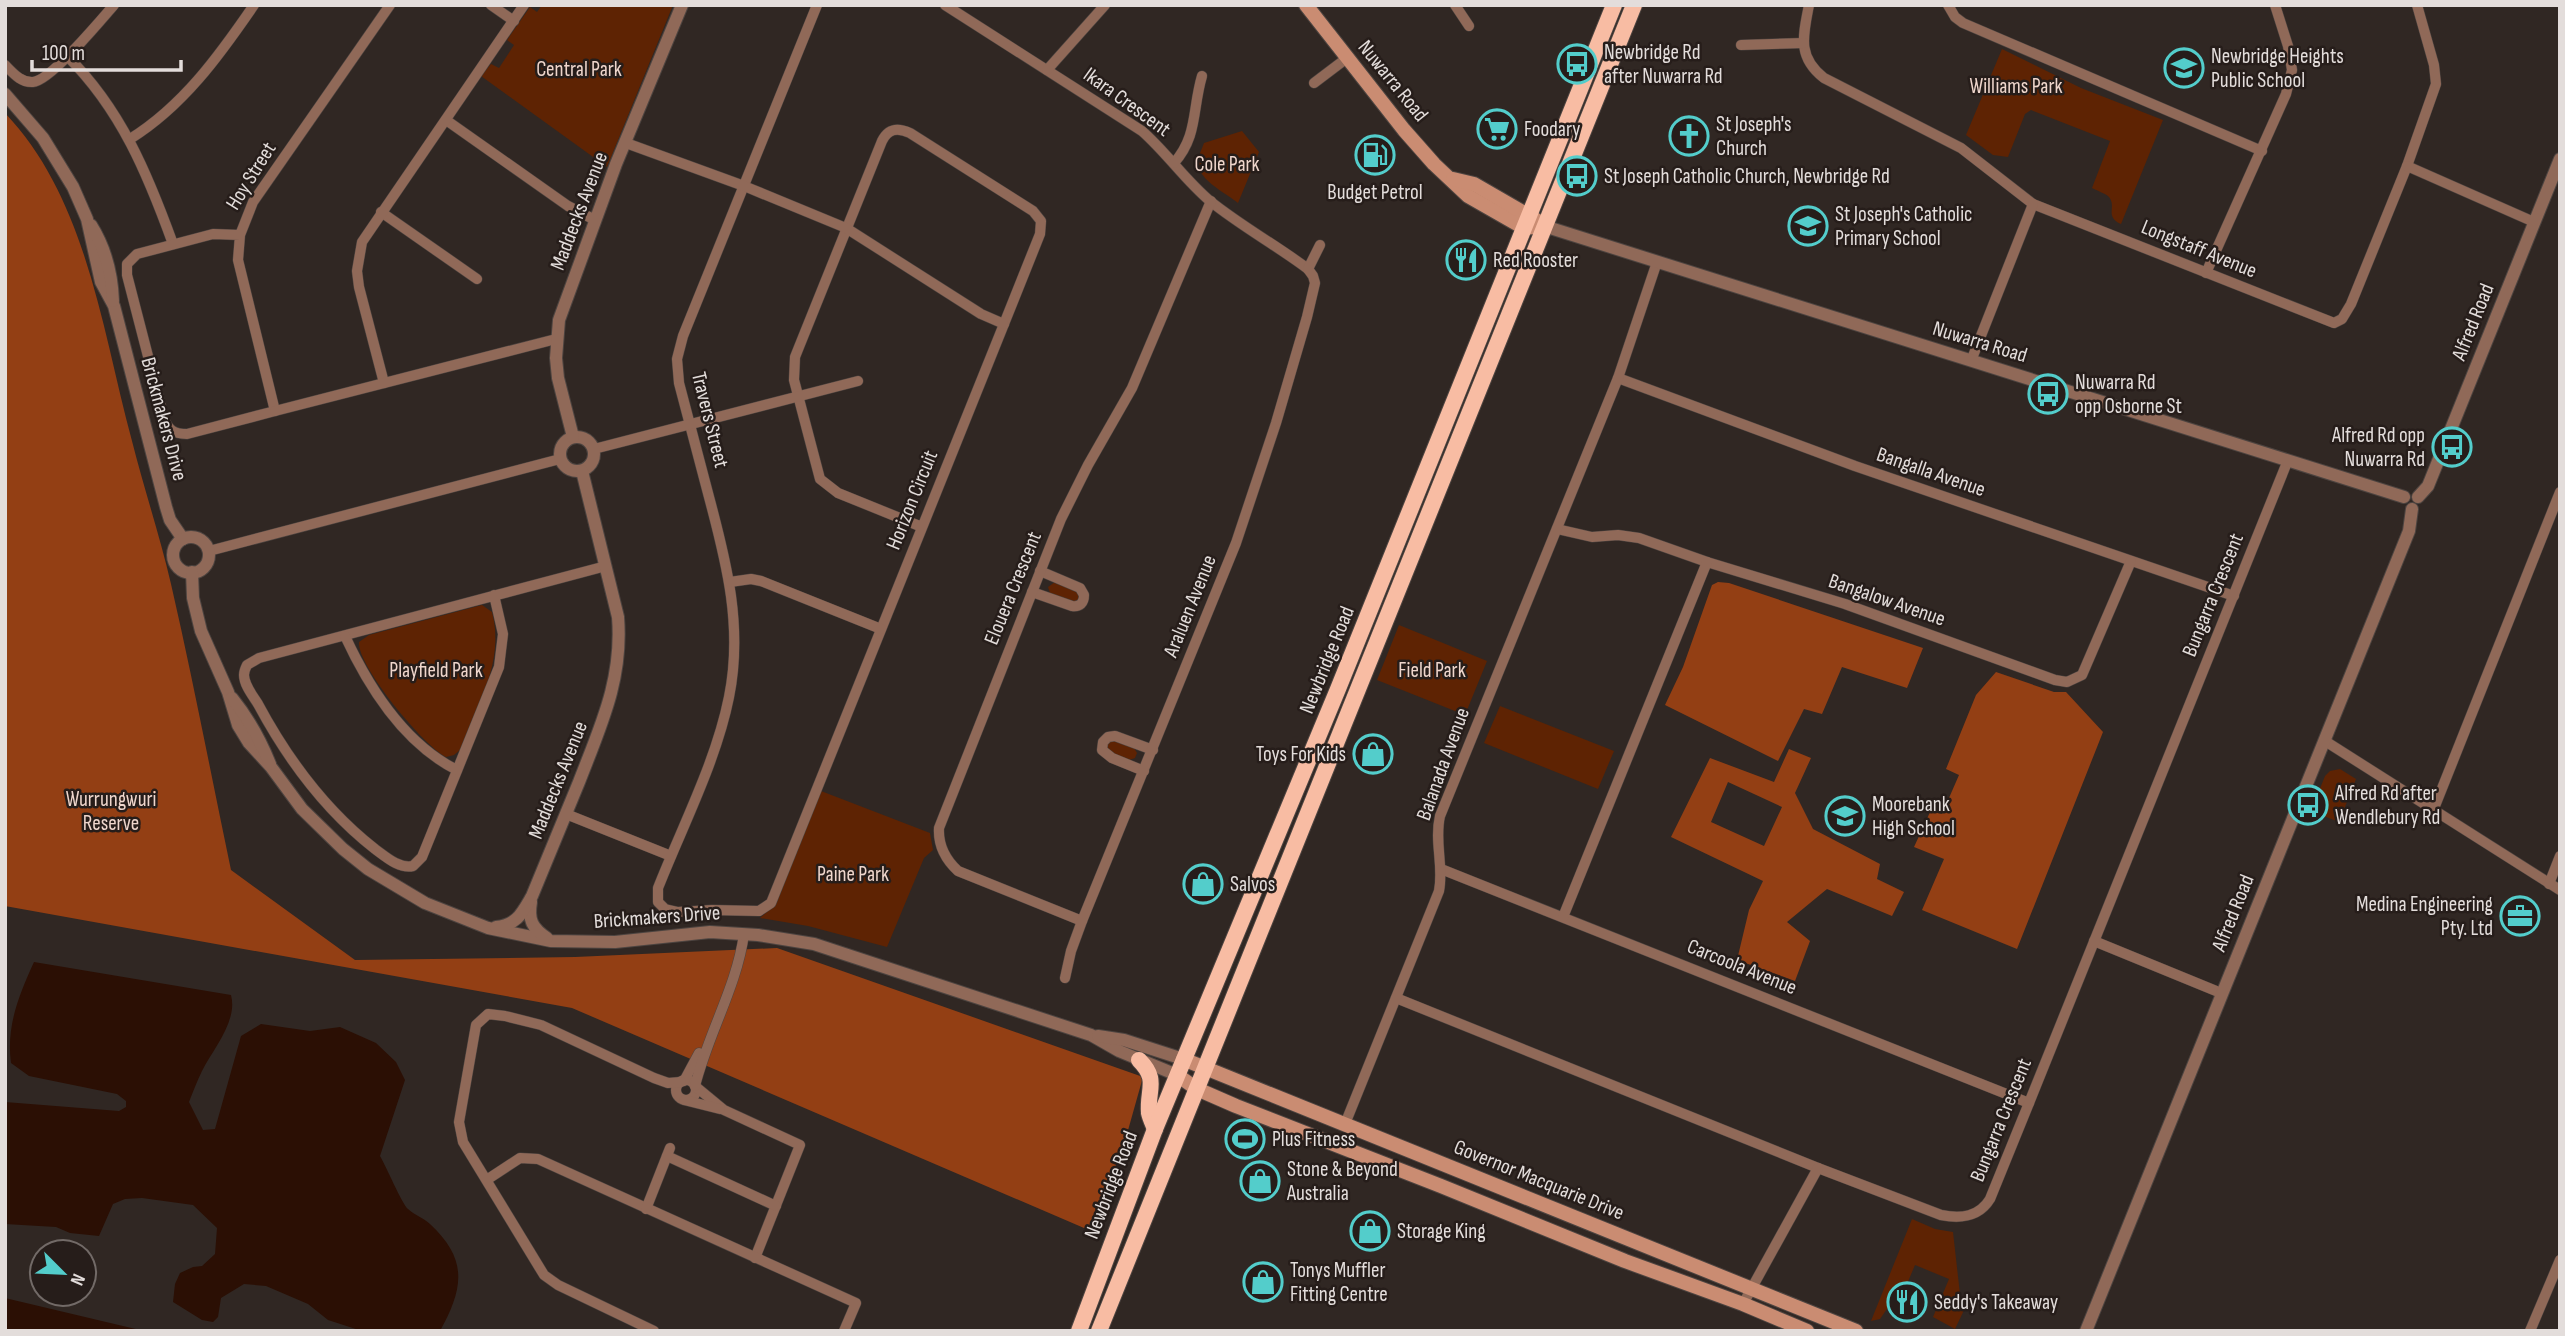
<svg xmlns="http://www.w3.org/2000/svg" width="2565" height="1336" font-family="'Sofia Sans Condensed',sans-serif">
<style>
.green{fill:#5e2303}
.forest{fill:#933f14;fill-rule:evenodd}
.water{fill:#2b0f04}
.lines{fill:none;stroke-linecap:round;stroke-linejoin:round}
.minor-casing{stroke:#4d4440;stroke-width:11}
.tertiary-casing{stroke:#4d4440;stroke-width:14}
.secondary-casing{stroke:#4d4440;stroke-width:16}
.trunk-casing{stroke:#4d4440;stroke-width:18}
.minor{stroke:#906958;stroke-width:10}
.tertiary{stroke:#906958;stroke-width:12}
.secondary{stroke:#ca8c72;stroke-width:14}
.trunk{stroke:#f8bca3;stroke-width:16}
.labels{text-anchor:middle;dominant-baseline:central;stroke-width:5;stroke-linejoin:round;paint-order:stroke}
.poi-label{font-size:21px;fill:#e3dddb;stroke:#261d1a;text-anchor:start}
.park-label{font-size:21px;fill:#efd6cc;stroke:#261d1a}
.street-label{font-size:21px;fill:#e3dddb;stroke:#261d1a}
</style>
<rect width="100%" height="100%" fill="#302723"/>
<g class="green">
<polygon points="542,5 673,5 607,167 481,76 491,64 499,68 514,45 507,40 530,7 537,12"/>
<path d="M 2002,49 L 2081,88 L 2163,120 L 2121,224 C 2104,216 2117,207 2109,197 C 2105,193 2097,191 2092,188 L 2110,141 L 2031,110 L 2025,114 L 2008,157 L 1993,155 L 1966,135 Z"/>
<path d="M 1242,131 L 1259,152 L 1238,203 C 1226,193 1194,178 1198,159 C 1199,154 1202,149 1204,143 Z"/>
<polygon points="1055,582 1076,591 1079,594 1078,600 1074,603 1050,593 1048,587"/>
<path d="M 482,605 L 492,612 C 505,661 478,704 460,750 L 454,755 L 446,757 C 424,746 357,666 359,642 L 369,635 Z"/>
<polygon points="1399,625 1487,661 1465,715 1377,680"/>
<polygon points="1500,706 1614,751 1598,789 1484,743"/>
<polygon points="1115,740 1134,748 1137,753 1135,758 1129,760 1109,752 1106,744 1108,741"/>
<polygon points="2340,769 2356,779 2339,822 2311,811 2325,776 2330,771"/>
<polygon points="821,791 930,833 933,850 924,858 887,947 808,926 760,918 776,903"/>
<polygon points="1912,1219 1935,1229 1953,1232 1961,1303 1966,1306 1955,1329 1933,1317 1949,1279 1915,1265 1899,1303 1891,1303 1880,1319 1871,1321"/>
</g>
<g class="forest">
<path d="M 5,113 C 87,199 102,330 132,441 C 144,489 160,536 171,584 C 193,679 211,775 231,870 L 355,960 L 575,957 L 777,948 L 1143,1077 L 1125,1141 L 1091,1231 L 572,1008 L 5,906 Z"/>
<polygon points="1718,582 1729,583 1923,648 1907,688 1842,667 1822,714 1804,709 1778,761 1665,705 1683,667 1712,585"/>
<polygon points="1996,672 2054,692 2066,692 2103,732 2017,949 1922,910 1944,859 1914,847 1931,810 1942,814 1959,775 1946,769 1976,695"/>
<path d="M 1789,749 L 1811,758 L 1795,793 L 1813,829 L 1880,864 L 1877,879 L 1904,892 L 1892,916 L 1827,889 L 1787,922 L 1810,941 L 1795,981 L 1737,960 L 1749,910 L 1763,881 L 1671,837 L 1710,758 L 1774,782 ZM 1728,782 L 1782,807 L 1764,846 L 1711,822 Z"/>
</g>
<g class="water">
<path d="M 34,962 L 231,995 C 238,1021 213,1049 202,1071 C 197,1081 193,1092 189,1102 L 203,1130 L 215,1129 L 241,1036 L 261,1024 L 310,1031 L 340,1027 L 376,1043 L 396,1062 L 405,1080 L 380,1156 C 386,1166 402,1204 408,1209 C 414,1215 424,1218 430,1224 C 469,1260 463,1289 440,1331 L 362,1331 L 328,1320 L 308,1304 L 266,1286 L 244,1284 L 221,1298 L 218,1317 L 213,1322 L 202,1320 L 173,1302 L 175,1284 L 180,1273 L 193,1267 L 202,1266 L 215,1254 L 217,1228 L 193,1205 L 142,1198 L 125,1199 L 113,1204 L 99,1236 L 70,1233 L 56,1227 L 5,1224 L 5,1102 L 119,1111 L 126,1107 L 126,1101 L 117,1094 L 29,1076 L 11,1063 C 6,1026 19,995 34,962 Z"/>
<polygon points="5,1298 144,1331 5,1331"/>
</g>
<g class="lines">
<g class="minor-casing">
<g id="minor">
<polyline points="491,5 514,21"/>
<path d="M 817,5 L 683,336 L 677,359 L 679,383 C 689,421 699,459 709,497 C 727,564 743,628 729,697 C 716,762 682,827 658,888 L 658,902 L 665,909 L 678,912 L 712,910 L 759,911 L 771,903 L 1004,324 L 1040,234 L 1041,221 L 1033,211 L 910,133 C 897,127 888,129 882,141 L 799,347 L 795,357 L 794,380 L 820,479 L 838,493 L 922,527"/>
<path d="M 945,5 L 1142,131 C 1167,153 1185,180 1210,201 C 1241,226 1276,245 1308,269"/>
<polyline points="1455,5 1469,26"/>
<path d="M 1809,5 C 1803,36 1797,57 1824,78 L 1961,148 L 2033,204 L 2334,323 L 2342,319 L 2351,304 L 2407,166 L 2436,84 L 2434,65 L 2417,5"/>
<polyline points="1948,5 1955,17 1963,23 2262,151"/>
<polyline points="1741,45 1804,43"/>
<path d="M 67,56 C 121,109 148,175 173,244"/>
<path d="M 5,65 C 13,73 21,83 33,82 C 50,81 101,20 114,5"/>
<polyline points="1047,70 1105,5"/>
<polyline points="1314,83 1347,58"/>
<polyline points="446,120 568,206 595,220"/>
<path d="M 130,139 C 183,106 219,56 254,5"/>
<polyline points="626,143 744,186 846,228 981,314 1004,324"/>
<path d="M 1174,163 C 1198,136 1192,110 1202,76"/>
<polyline points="2407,166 2534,222"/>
<polyline points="381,212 477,279"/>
<path d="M 240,235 L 213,234 L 137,254 L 127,264 L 127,275 L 164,418 C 168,430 174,434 187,434 L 275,411 L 238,260 L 240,235 L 253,202 L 390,5"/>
<polyline points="2206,273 2286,94 2292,70 2288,46 2275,5"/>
<polyline points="1971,361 2033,204"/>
<polyline points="1618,378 1855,466 2234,596"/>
<polyline points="384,383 359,287 357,271 362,242 524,5"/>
<polyline points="275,411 556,339"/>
<polyline points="594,449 858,381"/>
<polyline points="1557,529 1592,537 1618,535 1639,538 1707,562 1845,604 2055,680 2067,682 2082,675 2131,561"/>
<polyline points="209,551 560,459"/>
<polyline points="730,582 751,579 761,581 881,629"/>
<path d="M 1032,592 L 1072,606 C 1080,607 1084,603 1084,595 L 1080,588 L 1040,571"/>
<path d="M 494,595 L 503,634 L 499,667 L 422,857 L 413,866 C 399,869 386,857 375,849 C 325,810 288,760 258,704 C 253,696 244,685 244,675 C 244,671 245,669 247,665 L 259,658 C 375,628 490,596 606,566"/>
<path d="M 345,636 C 369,688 405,744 457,770"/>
<polyline points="2325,741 2560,890"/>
<polyline points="1144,771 1112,758 1102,750 1103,742 1108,737 1115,736 1153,750"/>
<polyline points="2433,811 2560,492"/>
<polyline points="566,814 671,856"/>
<polyline points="1441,869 2029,1103"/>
<polyline points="2549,884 2560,856"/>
<polyline points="1563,917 1707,562"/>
<path d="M 1082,921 L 958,871 C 945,859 938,846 939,828 L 1061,519 L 1088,465 L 1132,388 L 1211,201"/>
<polyline points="2094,941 2221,993"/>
<polyline points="1065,978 1071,951 1082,921 1236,543 1276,423 1307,317 1315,283 1313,276 1308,269 1320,245"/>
<path d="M 1396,998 L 1818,1168 L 1941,1215 C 1961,1219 1979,1217 1990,1199 L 2029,1103 L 2288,460"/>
<circle cx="686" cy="1090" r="10"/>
<polyline points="684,1081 699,1053"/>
<polyline points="695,1086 724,1110 800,1145 755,1258"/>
<path d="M 695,1086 C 708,1034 737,986 744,934"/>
<polyline points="684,1100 720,1109"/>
<path d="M 1345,1124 L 1439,891 C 1444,866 1434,842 1440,816 L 1618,378 L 1657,262"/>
<polyline points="667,1156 776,1206"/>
<polyline points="488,1179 520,1158 538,1159 856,1303 844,1331"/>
<polyline points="646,1209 670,1148"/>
<polyline points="1743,1304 1818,1168"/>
<polyline points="654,1331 558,1285 544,1275 463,1142 459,1122 476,1025 488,1014 505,1016 541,1025 654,1078 668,1083 681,1082"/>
<polyline points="2530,1331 2560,1260"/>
</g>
</g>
<g class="tertiary-casing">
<g id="tertiary">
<polyline points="5,94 43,138 73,187 87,219 101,282 114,306 166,507 170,520 183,539"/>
<path d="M 91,225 C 106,249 112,273 113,301"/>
<polyline points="1544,226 2404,497"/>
<circle cx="577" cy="454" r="17"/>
<polyline points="573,437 558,378 556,358 559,320 616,164 682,5"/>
<polyline points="2418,497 2428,486 2560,159"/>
<circle cx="191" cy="555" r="18"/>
<polyline points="192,572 193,598 201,631 228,692 238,725 249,743 271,767 302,809 343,849 368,869 425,903 488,928 551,941 615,942 710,932 758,935 814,944 1091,1035 1119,1051 1177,1075"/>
<path d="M 232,698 C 249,719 260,739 270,764"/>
<path d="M 531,902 C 528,920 532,928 547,938"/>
<path d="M 496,927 C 517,925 522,913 532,896 C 548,858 563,820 579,782 C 601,725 623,679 618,617 L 582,471"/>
<polyline points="1098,1036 1124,1040 1183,1059"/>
<polyline points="2086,1331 2409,531 2412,509"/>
</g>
</g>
<g class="secondary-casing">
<g id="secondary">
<polyline points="1306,5 1404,130 1434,164 1468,196 1524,228 1544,226"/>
<polyline points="1453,179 1474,184 1538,221"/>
<polyline points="1183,1059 1856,1331"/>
<polyline points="1177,1075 1197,1089 1236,1106 1441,1186 1625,1261 1743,1304 1807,1331"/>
</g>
</g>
<g class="trunk-casing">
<g id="trunk">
<path d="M 1139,1060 C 1159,1080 1147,1089 1149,1113 C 1150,1118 1153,1124 1155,1129"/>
<polyline points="1079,1331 1155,1129 1338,689 1614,5"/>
<polyline points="1099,1331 1634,5"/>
</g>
</g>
<use href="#minor" class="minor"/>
<use href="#tertiary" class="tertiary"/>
<use href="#secondary" class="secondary"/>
<use href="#trunk" class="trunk"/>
</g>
<defs>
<g id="bus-ring" transform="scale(2.0125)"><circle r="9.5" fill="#261d1a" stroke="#53cdcb" stroke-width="1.5"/><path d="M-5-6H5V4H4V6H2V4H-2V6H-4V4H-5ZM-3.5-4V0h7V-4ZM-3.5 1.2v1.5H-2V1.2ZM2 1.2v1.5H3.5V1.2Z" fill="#53cdcb"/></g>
<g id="school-ring" transform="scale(2.0125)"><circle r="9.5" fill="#261d1a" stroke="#53cdcb" stroke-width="1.5"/><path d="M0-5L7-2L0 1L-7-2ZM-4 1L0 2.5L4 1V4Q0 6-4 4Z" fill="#53cdcb"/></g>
<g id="supermarket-ring" transform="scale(2.0125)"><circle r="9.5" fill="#261d1a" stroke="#53cdcb" stroke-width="1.5"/><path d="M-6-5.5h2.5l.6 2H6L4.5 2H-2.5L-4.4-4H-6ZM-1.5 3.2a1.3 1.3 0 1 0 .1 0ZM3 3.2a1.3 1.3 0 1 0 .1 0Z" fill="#53cdcb"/></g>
<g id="church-ring" transform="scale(2.0125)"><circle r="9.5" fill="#261d1a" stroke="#53cdcb" stroke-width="1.5"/><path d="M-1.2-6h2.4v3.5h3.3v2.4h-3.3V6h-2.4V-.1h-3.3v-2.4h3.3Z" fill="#53cdcb"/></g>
<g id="fuel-ring" transform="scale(2.0125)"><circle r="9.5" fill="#261d1a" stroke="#53cdcb" stroke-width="1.5"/><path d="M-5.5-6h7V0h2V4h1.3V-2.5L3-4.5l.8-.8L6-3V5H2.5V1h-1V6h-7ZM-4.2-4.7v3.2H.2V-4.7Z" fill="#53cdcb"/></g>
<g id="restaurant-ring" transform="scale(2.0125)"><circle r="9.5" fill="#261d1a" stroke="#53cdcb" stroke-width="1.5"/><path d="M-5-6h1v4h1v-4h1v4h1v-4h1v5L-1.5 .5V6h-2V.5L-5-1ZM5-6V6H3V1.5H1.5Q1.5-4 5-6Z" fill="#53cdcb"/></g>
<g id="shop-ring" transform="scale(2.0125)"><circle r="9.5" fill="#261d1a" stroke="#53cdcb" stroke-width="1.5"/><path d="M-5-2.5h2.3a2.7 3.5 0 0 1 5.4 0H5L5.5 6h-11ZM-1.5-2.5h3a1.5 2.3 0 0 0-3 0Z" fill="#53cdcb"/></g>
<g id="office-ring" transform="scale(2.0125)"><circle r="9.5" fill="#261d1a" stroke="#53cdcb" stroke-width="1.5"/><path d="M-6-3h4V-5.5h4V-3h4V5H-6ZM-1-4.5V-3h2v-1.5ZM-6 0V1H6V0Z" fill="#53cdcb"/></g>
<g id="stadium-ring" transform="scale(2.0125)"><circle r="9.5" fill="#261d1a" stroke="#53cdcb" stroke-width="1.5"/><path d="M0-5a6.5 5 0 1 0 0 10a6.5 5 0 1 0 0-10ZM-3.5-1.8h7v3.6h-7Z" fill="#53cdcb"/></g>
</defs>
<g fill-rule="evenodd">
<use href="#bus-ring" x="1577" y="64"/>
<use href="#school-ring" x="2184" y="68"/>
<use href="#supermarket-ring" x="1497" y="129"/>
<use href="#church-ring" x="1689" y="136"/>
<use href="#fuel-ring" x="1375" y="155"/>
<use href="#bus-ring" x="1577" y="176"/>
<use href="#school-ring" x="1808" y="226"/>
<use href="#restaurant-ring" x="1466" y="260"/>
<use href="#bus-ring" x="2048" y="394"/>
<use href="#bus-ring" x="2452" y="447"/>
<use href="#shop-ring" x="1373" y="754"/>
<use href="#bus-ring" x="2308" y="805"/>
<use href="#school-ring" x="1845" y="816"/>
<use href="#shop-ring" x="1203" y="884"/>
<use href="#office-ring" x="2520" y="916"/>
<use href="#stadium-ring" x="1245" y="1139"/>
<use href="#shop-ring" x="1260" y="1181"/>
<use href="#shop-ring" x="1370" y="1231"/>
<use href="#shop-ring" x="1263" y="1282"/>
<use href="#restaurant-ring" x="1907" y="1302"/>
</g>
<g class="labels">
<g class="poi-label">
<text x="1604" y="52">Newbridge Rd<tspan x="1604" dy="24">after Nuwarra Rd</tspan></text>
<text x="2211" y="56">Newbridge Heights<tspan x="2211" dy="24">Public School</tspan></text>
<text x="1716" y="124">St Joseph's<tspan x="1716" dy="24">Church</tspan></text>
<text x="1524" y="129">Foodary</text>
<text x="1604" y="176">St Joseph Catholic Church, Newbridge Rd</text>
<text x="1375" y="192" text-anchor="middle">Budget Petrol</text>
<text x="1835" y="214">St Joseph's Catholic<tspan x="1835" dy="24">Primary School</tspan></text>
<text x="1493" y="260">Red Rooster</text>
<text x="2075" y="382">Nuwarra Rd<tspan x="2075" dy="24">opp Osborne St</tspan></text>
<text x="2425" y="435" text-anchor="end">Alfred Rd opp<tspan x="2425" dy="24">Nuwarra Rd</tspan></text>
<text x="1346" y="754" text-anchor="end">Toys For Kids</text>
<text x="2335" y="793">Alfred Rd after<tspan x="2335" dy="24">Wendlebury Rd</tspan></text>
<text x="1872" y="804">Moorebank<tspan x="1872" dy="24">High School</tspan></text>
<text x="1230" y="884">Salvos</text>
<text x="2493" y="904" text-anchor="end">Medina Engineering<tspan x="2493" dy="24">Pty. Ltd</tspan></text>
<text x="1272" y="1139">Plus Fitness</text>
<text x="1287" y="1169">Stone &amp; Beyond<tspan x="1287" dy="24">Australia</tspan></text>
<text x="1397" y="1231">Storage King</text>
<text x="1290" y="1270">Tonys Muffler<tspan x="1290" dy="24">Fitting Centre</tspan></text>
<text x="1934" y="1302">Seddy's Takeaway</text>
</g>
<g class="park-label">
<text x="579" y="69">Central Park</text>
<text x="2016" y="86">Williams Park</text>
<text x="1227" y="164">Cole Park</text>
<text x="436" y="670">Playfield Park</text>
<text x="1432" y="670">Field Park</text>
<text x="111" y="799">Wurrungwuri<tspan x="111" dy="24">Reserve</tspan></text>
<text x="853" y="874">Paine Park</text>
</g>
<g class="street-label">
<text transform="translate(1393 81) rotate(51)">Nuwarra Road</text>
<text transform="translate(1127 102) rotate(36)">Ikara Crescent</text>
<text transform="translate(251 176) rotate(-58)">Hoy Street</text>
<text transform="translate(579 211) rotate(-69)">Maddecks Avenue</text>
<text transform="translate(2199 249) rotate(22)">Longstaff Avenue</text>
<text transform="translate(2473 322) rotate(-68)">Alfred Road</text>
<text transform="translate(1980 342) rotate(17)">Nuwarra Road</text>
<text transform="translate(164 419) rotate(75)">Brickmakers Drive</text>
<text transform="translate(710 420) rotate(76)">Travers Street</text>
<text transform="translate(1931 472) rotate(19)">Bangalla Avenue</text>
<text transform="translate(912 500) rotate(-68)">Horizon Circuit</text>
<text transform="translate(1013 588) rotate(-68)">Elouera Crescent</text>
<text transform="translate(2213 595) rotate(-68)">Bungarra Crescent</text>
<text transform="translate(1887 600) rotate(19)">Bangalow Avenue</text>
<text transform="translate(1190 606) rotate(-68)">Araluen Avenue</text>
<text transform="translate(1327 660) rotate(-68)">Newbridge Road</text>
<text transform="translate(1443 764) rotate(-70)">Balanada Avenue</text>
<text transform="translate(558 780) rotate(-68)">Maddecks Avenue</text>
<text transform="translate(2233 913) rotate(-68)">Alfred Road</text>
<text transform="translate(657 917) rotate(-4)">Brickmakers Drive</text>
<text transform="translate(1742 967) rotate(22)">Carcoola Avenue</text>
<text transform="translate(2001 1120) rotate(-68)">Bungarra Crescent</text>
<text transform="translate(1539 1180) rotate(22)">Governor Macquarie Drive</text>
<text transform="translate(1111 1185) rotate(-69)">Newbridge Road</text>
</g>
</g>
<rect width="2565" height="1336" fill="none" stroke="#e3dddb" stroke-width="14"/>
<g transform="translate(63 1273) rotate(114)"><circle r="33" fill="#261d1a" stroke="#726a67" stroke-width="2"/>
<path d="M0-5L12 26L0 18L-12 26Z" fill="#53cdcb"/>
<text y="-10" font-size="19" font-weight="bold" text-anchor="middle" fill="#e3dddb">N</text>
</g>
<path d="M32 60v10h149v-10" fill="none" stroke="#e3dddb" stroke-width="3.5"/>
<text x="42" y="60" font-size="21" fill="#e3dddb" stroke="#261d1a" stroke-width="5" paint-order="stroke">100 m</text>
</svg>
